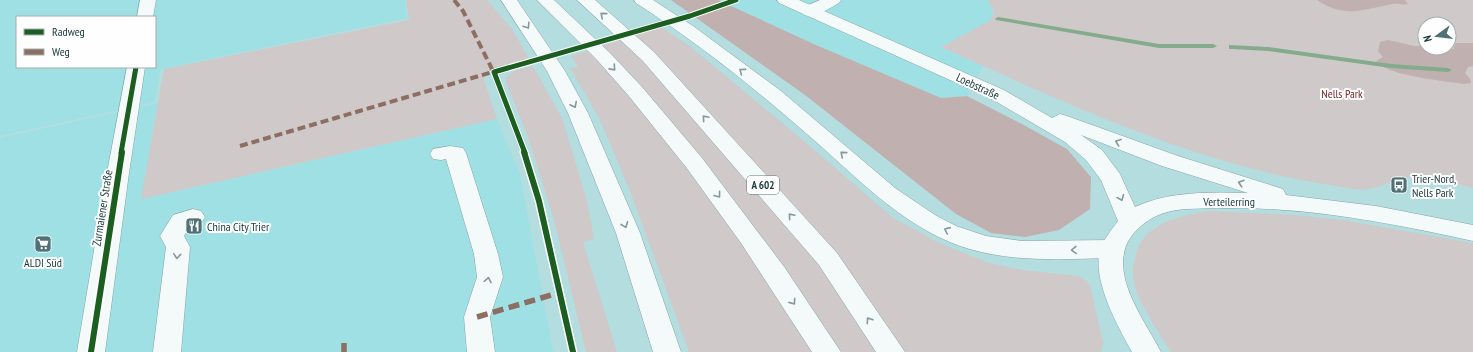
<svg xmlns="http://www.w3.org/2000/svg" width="1473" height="352" font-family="'PT Sans Narrow',sans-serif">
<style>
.built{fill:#9fe0e4;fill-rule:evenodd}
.green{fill:#d0c9c9;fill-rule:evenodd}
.forest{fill:#c1b0b0}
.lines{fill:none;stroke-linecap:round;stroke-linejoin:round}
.stream{fill:#84ac8c;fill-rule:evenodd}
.minor-casing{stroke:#85a5a7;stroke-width:1}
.major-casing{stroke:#85a5a7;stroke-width:1}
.highway-casing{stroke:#85a5a7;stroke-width:1}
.minor{fill:#f4fafa;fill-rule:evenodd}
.major{fill:#f4fafa;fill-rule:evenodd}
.highway{fill:#f4fafa;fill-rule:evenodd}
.quiet-far1{stroke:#8d6e63;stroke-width:4;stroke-dasharray:8 4;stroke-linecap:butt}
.quiet{stroke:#8d6e63;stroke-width:5.5;stroke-dasharray:11 5.5;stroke-linecap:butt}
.cycleway-far1-casing{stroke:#fefefe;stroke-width:7}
.cycleway-casing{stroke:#fefefe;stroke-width:9}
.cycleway-far1{stroke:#1b5e20;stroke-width:5}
.cycleway{stroke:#1b5e20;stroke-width:6}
.oneway{stroke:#86989a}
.labels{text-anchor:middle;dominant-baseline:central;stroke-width:4;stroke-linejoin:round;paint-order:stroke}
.shield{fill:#fefefe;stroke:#5d7374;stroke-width:1}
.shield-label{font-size:11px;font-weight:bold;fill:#183739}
.street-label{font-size:12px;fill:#183739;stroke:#fefefe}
.park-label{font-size:12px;fill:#77282c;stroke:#fefefe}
.poi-label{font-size:12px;fill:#183739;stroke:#fefefe;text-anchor:start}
</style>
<rect width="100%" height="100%" fill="#b4dddf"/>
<g class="built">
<path d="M 0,0 L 405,0 L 407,18 L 161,69 L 155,102 L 0,136 ZM 17,17 L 155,17 L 155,67 L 17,67 Z"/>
<polygon points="718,0 988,0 994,12 991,20 941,47 983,66 967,96 941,98 816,45"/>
<polygon points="158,103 142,199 497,119 520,174 553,352 0,352 0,138"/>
</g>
<g class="green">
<polygon points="406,0 487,0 513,30 529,59 498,67 486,72 484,80 497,119 141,199 164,69 409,20"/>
<path d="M 988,0 L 1473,0 L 1473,188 C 1451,183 1427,174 1404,178 C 1393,180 1382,187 1370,189 C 1360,191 1346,188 1337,186 C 1198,166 1068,104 941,47 L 991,20 L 994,12 ZM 1425,24 L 1449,24 L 1449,48 L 1425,48 Z"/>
<polygon points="661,27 690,46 810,146 892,217 939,243 989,263 1023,270 1079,276 1086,280 1090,285 1103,342 1101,352 689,352 628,186 599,118 570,68 578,67 571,56"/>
<polygon points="533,66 562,118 586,197 594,239 583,242 617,352 586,352 554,220 529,140 506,82 506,78 513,71"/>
<path d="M 1209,211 L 1297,215 L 1343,220 L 1473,243 L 1473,352 L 1171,352 C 1159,333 1146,314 1137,293 C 1132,282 1132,270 1135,258 C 1142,223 1179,216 1209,211 Z"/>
</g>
<g class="forest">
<polygon points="671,0 718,0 816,45 941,98 967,96 1022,124 1067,149 1091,177 1090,209 1059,230 1025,237 991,233 956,214 805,95"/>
<path d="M 1317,0 L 1405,0 L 1408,4 C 1403,5 1397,3 1393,4 C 1364,9 1345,19 1317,0 Z"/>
<path d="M 1388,40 L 1414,46 L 1425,46 L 1425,48 L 1454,49 L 1455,44 L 1457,43 L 1473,43 L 1473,66 L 1468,67 L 1465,73 L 1470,79 L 1471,83 L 1464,84 C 1445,81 1387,76 1376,61 L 1383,57 L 1378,51 L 1380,42 Z"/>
</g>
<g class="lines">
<g class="stream">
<polygon points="998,17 1159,44 1213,44 1217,46 1213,48 1159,48 996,20 995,19"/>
<polygon points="1229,45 1268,47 1391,64 1448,68 1452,70 1448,72 1391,68 1268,51 1232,49 1229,49"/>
</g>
<g class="minor-casing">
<g id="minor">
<polygon points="140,0 156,0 153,17 137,17"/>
<path d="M 820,0 L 841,0 L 839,3 C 828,9 816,18 804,15 L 802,11 L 804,7 Z"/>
<polygon points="127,67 145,67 129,173 105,352 77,352 107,173"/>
<polygon points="450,146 463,148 466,153 498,254 503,277 490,317 495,352 467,352 464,317 477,277 474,254 446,159 441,160 433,159 430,154 433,149"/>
<polygon points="193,209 201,211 205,217 201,223 190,226 184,236 190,247 181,352 153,352 166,247 160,236 173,215"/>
</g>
</g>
<g class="major-casing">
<path id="major" d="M 777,0 L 799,0 L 1004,90 L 1052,118 L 1060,114 L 1067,116 L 1178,156 L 1283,189 L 1286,195 L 1376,206 L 1473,225 L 1473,241 C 1391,223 1309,207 1224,208 C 1205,209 1183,207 1164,213 C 1148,218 1130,232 1125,249 C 1115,283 1146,323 1161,352 L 1132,352 C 1118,327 1090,277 1101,247 C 1105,238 1112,229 1118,221 L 1101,180 L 1086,160 L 1065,142 L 990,98 L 779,3 ZM 1081,135 L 1162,166 L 1248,193 C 1211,192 1169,191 1135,207 L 1120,174 L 1102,150 Z"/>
</g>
<g class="highway-casing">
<g id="highway">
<polygon points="501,0 517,0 565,71 588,113 640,233 681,352 653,352 616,233 568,113 547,71"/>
<polygon points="537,0 554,0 610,53 642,87 702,158 785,268 841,352 812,352 741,243 686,167 628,95 598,61"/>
<polygon points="577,0 595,0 654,52 837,253 905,352 876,352 819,265 642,60"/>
<path d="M 634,0 L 653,0 L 693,26 L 781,91 L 895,188 L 935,215 L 956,226 L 986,236 L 1022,241 L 1113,240 L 1122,243 L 1125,249 L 1122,255 L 1113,258 C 1062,259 1009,263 960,246 C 899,224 855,175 807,134 C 753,87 697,42 636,3 Z"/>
</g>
</g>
<use href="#minor" class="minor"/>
<use href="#major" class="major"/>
<use href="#highway" class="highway"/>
<g class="quiet-far1">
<polyline points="454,0 463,11 495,75"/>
<polyline points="240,146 496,71"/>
</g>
<g class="quiet">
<polyline points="477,317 558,293"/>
<polyline points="344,343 344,352"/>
</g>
<g class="cycleway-far1-casing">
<g id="cycleway-far1">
<polyline points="121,153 136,67"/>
<polyline points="525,153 494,72 690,16 736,0"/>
</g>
</g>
<g class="cycleway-casing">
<g id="cycleway">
<polyline points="524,152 539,201 573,352"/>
<polyline points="91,352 122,152"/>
</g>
</g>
<use href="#cycleway-far1" class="cycleway-far1"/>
<use href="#cycleway" class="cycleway"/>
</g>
<defs><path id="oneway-chevron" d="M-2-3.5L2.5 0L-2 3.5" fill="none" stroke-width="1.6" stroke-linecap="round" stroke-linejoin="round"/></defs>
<g class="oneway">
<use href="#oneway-chevron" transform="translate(603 15) rotate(-139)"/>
<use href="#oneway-chevron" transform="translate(527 26) rotate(57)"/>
<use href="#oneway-chevron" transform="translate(613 68) rotate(48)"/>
<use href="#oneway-chevron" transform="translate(742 71) rotate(-143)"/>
<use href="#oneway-chevron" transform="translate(574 105) rotate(63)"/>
<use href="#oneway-chevron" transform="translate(705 118) rotate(-131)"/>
<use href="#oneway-chevron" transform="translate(1118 142) rotate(-160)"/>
<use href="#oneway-chevron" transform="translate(843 154) rotate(-140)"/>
<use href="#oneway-chevron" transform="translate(1241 183) rotate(-162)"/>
<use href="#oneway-chevron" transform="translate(718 195) rotate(53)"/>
<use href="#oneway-chevron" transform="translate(1121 198) rotate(67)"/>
<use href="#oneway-chevron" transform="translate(791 216) rotate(-131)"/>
<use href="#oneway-chevron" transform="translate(625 225) rotate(68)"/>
<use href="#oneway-chevron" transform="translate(947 230) rotate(-156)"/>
<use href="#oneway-chevron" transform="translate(1074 250) rotate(179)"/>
<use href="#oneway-chevron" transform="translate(177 256) rotate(96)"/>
<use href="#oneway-chevron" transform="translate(488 280) rotate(-79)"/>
<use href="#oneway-chevron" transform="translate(793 302) rotate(55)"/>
<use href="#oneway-chevron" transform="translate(869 320) rotate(-124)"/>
</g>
<defs>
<g id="bus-square" transform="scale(0.9)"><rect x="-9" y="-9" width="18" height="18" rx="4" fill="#4f7173" stroke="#fefefe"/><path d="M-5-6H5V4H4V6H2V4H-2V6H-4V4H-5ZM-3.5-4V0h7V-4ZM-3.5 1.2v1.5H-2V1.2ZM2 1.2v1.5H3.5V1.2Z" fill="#fff"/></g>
<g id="restaurant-square" transform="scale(0.9)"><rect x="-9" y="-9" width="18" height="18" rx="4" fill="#4f7173" stroke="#fefefe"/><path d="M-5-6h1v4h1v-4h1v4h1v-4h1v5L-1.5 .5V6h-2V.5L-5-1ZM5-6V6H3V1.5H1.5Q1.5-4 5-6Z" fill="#fff"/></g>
<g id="supermarket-square" transform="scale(0.9)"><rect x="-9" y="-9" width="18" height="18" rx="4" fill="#4f7173" stroke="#fefefe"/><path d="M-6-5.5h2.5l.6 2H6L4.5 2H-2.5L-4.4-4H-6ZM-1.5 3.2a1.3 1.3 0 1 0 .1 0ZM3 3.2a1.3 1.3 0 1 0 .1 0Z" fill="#fff"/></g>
</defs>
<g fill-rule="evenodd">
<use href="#bus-square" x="1399" y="185"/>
<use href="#restaurant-square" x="194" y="226"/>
<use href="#supermarket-square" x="43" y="244"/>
</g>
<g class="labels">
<rect class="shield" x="747" y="176" width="32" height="18" rx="3"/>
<g class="shield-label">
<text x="763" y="185">A 602</text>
</g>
<g class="street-label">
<text transform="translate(978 86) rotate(25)">Loebstraße</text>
<text x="1229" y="201">Verteilerring</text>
<text transform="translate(102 208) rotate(-81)">Zurmaiener Straße</text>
</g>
<g class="park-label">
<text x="1342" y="93">Nells Park</text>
</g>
<g class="poi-label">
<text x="1412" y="178">Trier-Nord,<tspan x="1412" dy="14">Nells Park</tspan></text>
<text x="207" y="226">China City Trier</text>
<text x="43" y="262" text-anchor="middle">ALDI Süd</text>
</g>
</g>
<rect x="16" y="16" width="140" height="52" fill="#fefefe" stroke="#a2aeaf"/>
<rect x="24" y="29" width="20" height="6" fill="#1b5e20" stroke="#a2aeaf"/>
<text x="52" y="36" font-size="12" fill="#183739">Radweg</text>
<rect x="24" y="49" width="20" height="6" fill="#8d6e63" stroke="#a2aeaf"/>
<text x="52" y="56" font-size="12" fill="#183739">Weg</text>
<g transform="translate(1437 36) rotate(255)"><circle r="19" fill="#fefefe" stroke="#a2aeaf"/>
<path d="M0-3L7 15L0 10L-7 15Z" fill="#4f7173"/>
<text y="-6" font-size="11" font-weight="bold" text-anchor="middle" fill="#183739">N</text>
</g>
</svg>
